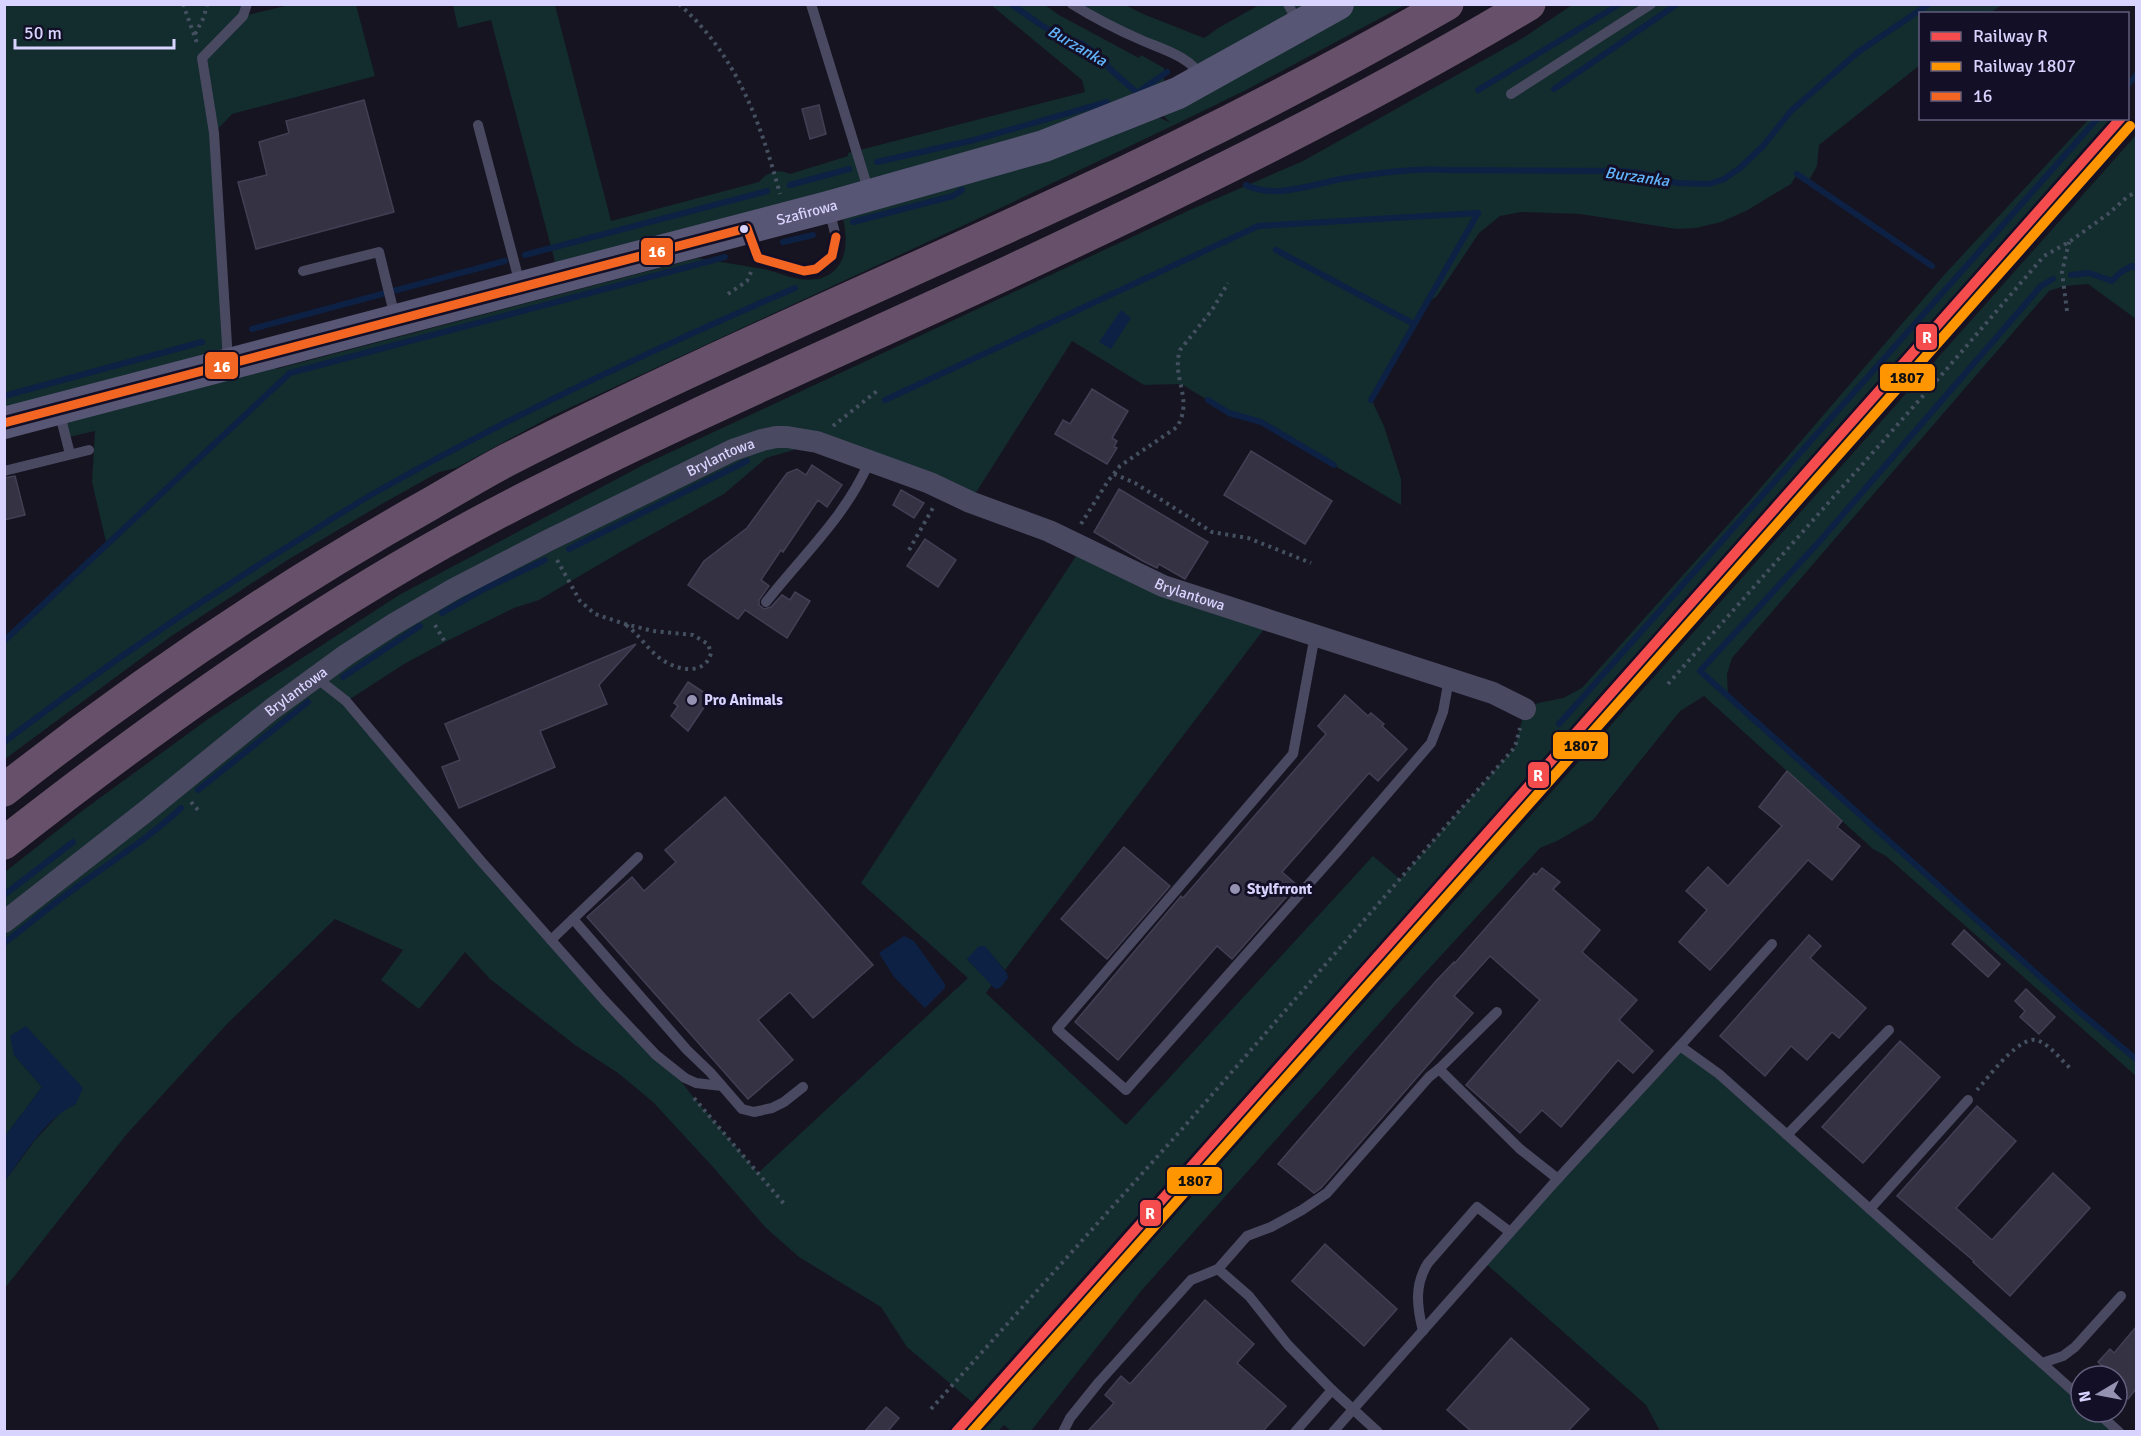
<svg xmlns="http://www.w3.org/2000/svg" width="2141" height="1436" font-family="Signika,sans-serif">
<style>
.green{fill:#132c2d}
.water{fill:#0d2144}
.lines{fill:none;stroke-linecap:round;stroke-linejoin:round}
.stream{stroke:#0d2144;stroke-width:6}
.building{fill:#343243;stroke:#433f54;stroke-width:1.5}
.path{stroke:#44505f;stroke-width:4;stroke-dasharray:3 4.5;stroke-linecap:butt}
.lane{stroke:#4a4962;stroke-width:10}
.street{stroke:#4a4962;stroke-width:22}
.secondary{stroke:#575674;stroke-width:32}
.highway{stroke:#67516a;stroke-width:33}
.bus-1-casing{stroke:#130f26;stroke-width:14}
.bus-1{stroke:#f26522;stroke-width:9}
.rail-1-casing{stroke:#130f26;stroke-width:15}
.rail-2-casing{stroke:#130f26;stroke-width:15}
.rail-1{stroke:#f54d4d;stroke-width:10}
.rail-2{stroke:#ff9500;stroke-width:10}
.bus-dot{fill:#d9d4ff;stroke:#130f26;stroke-width:2}
.poi-dot{fill:#9591b1;stroke:#130f26;stroke-width:2}
.labels{text-anchor:middle;dominant-baseline:central;stroke-width:6;stroke-linejoin:round;paint-order:stroke}
.street-label{font-size:15px;fill:#d9d4ff;stroke:#130f26}
.poi-label{font-size:15px;font-weight:bold;fill:#d9d4ff;stroke:#130f26;text-anchor:start}
.water-label{font-size:16px;font-style:italic;fill:#62b6ff;stroke:#130f26}
.line-badge{stroke:#130f26;stroke-width:2}
.badge-label{font-size:16px;text-anchor:middle;font-weight:bold;fill:#fff}
.pale-badge-label{font-size:16px;text-anchor:middle;font-weight:bold;fill:#111}
</style>
<rect width="100%" height="100%" fill="#161421"/>
<g class="green">
<path d="M 5,5 L 247,5 L 244,16 L 289,5 L 356,5 L 375,76 L 232,114 L 214,133 L 228,363 L 272,352 L 276,369 L 698,258 C 720,262 741,265 763,269 C 775,271 786,277 799,279 C 839,285 852,254 843,219 L 1046,161 L 1158,117 L 1171,123 L 1151,105 L 1198,71 L 1072,5 L 1125,5 L 1143,14 L 1204,38 L 1220,27 L 1259,5 L 1405,5 L 1246,90 L 1174,125 L 988,214 L 552,416 L 456,468 L 439,472 L 380,505 L 286,561 L 214,608 L 170,637 L 5,759 L 5,641 L 107,546 L 92,482 L 95,431 L 69,437 L 61,408 L 5,423 Z"/>
<path d="M 453,5 L 555,5 L 611,221 L 759,182 C 767,172 778,168 790,174 L 848,156 L 848,153 L 1085,92 L 1082,80 L 991,5 L 1045,5 L 1059,15 L 1139,58 L 1141,55 L 1164,68 L 1164,83 L 1110,107 L 989,150 L 559,277 L 491,20 L 458,28 Z"/>
<polygon points="1572,5 2002,5 1990,13 1920,14 1920,65 1819,145 1817,166 1808,182 1797,174 1791,184 1746,211 1721,222 1696,228 1677,229 1580,214 1521,212 1500,216 1479,233 1437,296 1425,305 1371,399 1384,426 1401,479 1401,505 1261,422 1229,413 1181,384 1144,385 1072,341 970,502 798,438 794,450 766,458 724,494 622,551 539,600 514,608 445,642 404,664 347,701 481,861 672,1069 690,1093 758,1173 968,978 861,883 1082,547 1271,620 1005,970 984,946 967,959 992,985 986,993 1126,1125 1373,856 1400,879 1515,747 1525,709 1538,703 1563,698 1582,688 1751,499 1944,275 2089,119 2112,119 972,1402 907,1347 881,1307 799,1257 765,1227 713,1167 653,1102 618,1073 575,1045 490,979 465,952 419,1009 381,980 403,950 335,919 227,1024 126,1135 5,1288 5,1181 35,1140 63,1110 76,1104 14,1055 42,1087 5,1136 5,872 82,811 208,719 399,595 645,464 1192,209 1303,161 1523,38"/>
<polygon points="2136,135 2136,319 2088,284 2064,286 2049,291 1732,658 1727,674 1728,696 2076,1009 2136,1059 2136,1076 1886,856 1873,849 1704,696 1680,711 1593,820 1557,841 1540,848 1402,998 1142,1290 1031,1431 1011,1431 1004,1425 998,1431 982,1432"/>
<polygon points="1680,1046 2081,1398 2081,1412 2097,1412 2119,1431 1660,1431 1646,1405 1484,1262"/>
</g>
<g class="water">
<polygon points="1121,310 1131,318 1111,349 1099,342"/>
<polygon points="904,936 914,941 945,984 945,988 925,1008 894,977 879,953"/>
<polygon points="979,946 985,946 1007,973 1008,978 1000,988 995,989 967,959"/>
<path d="M 26,1026 L 83,1088 L 76,1104 C 45,1118 25,1154 5,1181 L 5,1136 L 42,1087 L 14,1055 L 10,1036 Z"/>
</g>
<g class="lines">
<g class="stream">
<polyline points="1011,4 1041,25 1061,37 1081,43 1104,59 1109,68 1137,93 1167,72"/>
<polyline points="2128,85 2136,75"/>
<polyline points="1554,89 1677,4"/>
<polyline points="1478,90 1620,4"/>
<polyline points="877,162 974,140 1107,102"/>
<polyline points="1797,174 1932,266"/>
<polyline points="790,185 849,169"/>
<path d="M 1246,185 C 1277,200 1315,183 1347,178 C 1380,173 1411,168 1445,170 L 1624,171 L 1641,173 L 1677,183 L 1709,184 L 1724,179 L 1740,168 L 1763,146 L 1791,111 L 1858,52 L 1929,4"/>
<polyline points="853,222 953,196 962,190"/>
<polyline points="783,242 813,235"/>
<polyline points="1276,250 1414,324"/>
<polyline points="525,255 767,191"/>
<polyline points="2071,275 2089,273 2112,281 2121,272 2132,266 2136,268"/>
<polyline points="2053,279 2041,286 1819,542 1700,671 2076,1009 2136,1059"/>
<polyline points="252,329 505,261"/>
<polyline points="4,396 202,342"/>
<polyline points="885,400 1258,226 1478,213"/>
<polyline points="1208,400 1229,413 1261,422 1334,465"/>
<polyline points="1371,400 1478,213"/>
<polyline points="569,549 747,461"/>
<polyline points="442,613 484,589 545,560"/>
<polyline points="4,641 290,373 725,257"/>
<polyline points="343,677 420,626"/>
<polyline points="1559,724 2098,118"/>
<path d="M 4,742 C 95,673 188,609 284,549 C 315,530 346,509 378,491 C 512,415 653,349 795,288"/>
<polyline points="198,790 308,702"/>
<polyline points="4,895 73,842"/>
<path d="M 4,943 C 28,925 50,906 74,889 C 110,862 148,839 181,808"/>
</g>
</g>
<g class="building">
<polygon points="364,100 394,212 256,249 238,182 267,175 259,142 289,133 286,121"/>
<polygon points="819,105 826,134 810,139 802,109"/>
<polygon points="1092,389 1128,411 1112,438 1117,441 1114,447 1117,448 1107,464 1055,434 1063,420 1070,424"/>
<polygon points="1251,451 1332,501 1305,544 1224,495"/>
<polygon points="812,465 842,485 827,507 818,500 783,552 781,550 761,580 769,586 759,600 759,605 764,609 771,607 782,595 790,600 795,592 810,601 787,638 745,610 738,619 688,585 704,561 747,528 787,473 797,469 806,475"/>
<polygon points="15,476 25,515 4,520 4,478"/>
<polygon points="1119,489 1208,542 1185,579 1159,564 1157,568 1143,561 1094,532"/>
<polygon points="901,490 924,503 914,518 893,505"/>
<polygon points="925,539 956,560 938,587 907,566"/>
<polygon points="636,644 599,685 607,704 540,731 555,767 459,808 442,767 460,760 445,724"/>
<polygon points="688,682 711,697 688,731 671,716 678,706 674,703"/>
<polygon points="1345,695 1368,716 1371,713 1384,724 1382,726 1407,749 1378,781 1369,773 1282,872 1297,885 1232,959 1217,946 1118,1060 1075,1022 1181,896 1183,898 1326,734 1318,726"/>
<polygon points="1787,771 1842,821 1837,827 1860,846 1832,880 1808,860 1710,970 1679,942 1707,910 1686,891 1708,867 1728,886 1782,826 1759,807"/>
<polygon points="725,797 873,965 813,1018 790,992 758,1020 793,1060 748,1099 587,917 632,877 644,891 676,862 665,850"/>
<polygon points="1124,847 1170,886 1107,959 1061,919"/>
<polygon points="1542,868 1560,882 1553,889 1600,930 1582,952 1637,1000 1619,1020 1653,1051 1633,1073 1618,1060 1561,1127 1542,1110 1520,1133 1466,1085 1540,1000 1490,956 1454,996 1473,1013 1321,1188 1314,1193 1278,1164 1436,981 1454,962 1455,963 1534,873 1536,875"/>
<polygon points="1964,930 2000,964 1988,977 1952,944"/>
<polygon points="1809,935 1821,946 1810,958 1866,1008 1839,1038 1832,1032 1807,1060 1791,1046 1765,1076 1720,1036"/>
<polygon points="2026,989 2055,1017 2039,1034 2020,1017 2025,1011 2015,1001"/>
<polygon points="1900,1041 1940,1077 1863,1163 1822,1127"/>
<polygon points="1977,1106 2016,1141 1956,1208 1992,1240 2053,1173 2090,1208 2010,1296 1973,1262 1974,1261 1897,1196"/>
<polygon points="1325,1244 1397,1309 1364,1346 1292,1281"/>
<polygon points="1205,1300 1254,1344 1237,1363 1286,1406 1263,1431 1088,1431 1114,1403 1105,1395 1121,1376 1130,1384"/>
<polygon points="2136,1327 2136,1389 2128,1399 2117,1389 2117,1376 2093,1376 2102,1366 2098,1362 2110,1349 2114,1353"/>
<polygon points="1511,1338 1589,1409 1568,1431 1471,1431 1447,1410"/>
<polygon points="886,1407 899,1418 888,1431 865,1431"/>
</g>
<g class="lines">
<g class="path">
<polyline points="183,4 197,43"/>
<path d="M 679,4 C 737,56 760,121 780,194"/>
<polyline points="195,34 204,17 207,4"/>
<polyline points="728,294 747,281 751,272"/>
<polyline points="2067,311 2062,272 2069,242"/>
<polyline points="833,426 877,391"/>
<polyline points="1114,474 1135,483 1212,532 1248,538 1311,563"/>
<path d="M 1081,524 L 1108,481 L 1120,466 L 1177,427 C 1194,399 1171,378 1180,350 L 1212,310 L 1228,283"/>
<polyline points="909,550 934,506"/>
<path d="M 557,560 L 580,601 L 595,614 L 625,624 L 653,631 L 693,635 L 708,644 L 711,653 C 705,675 680,671 664,661 C 649,652 640,635 626,625"/>
<polyline points="435,625 445,642"/>
<polyline points="1668,684 1945,371 2044,256 2069,242 2108,214 2127,197 2136,192"/>
<polyline points="191,802 198,810"/>
<path d="M 1977,1090 C 1988,1078 2021,1032 2039,1041 C 2051,1046 2061,1060 2071,1069"/>
<polyline points="694,1098 785,1205"/>
<polyline points="931,1409 1183,1128 1515,747 1520,728"/>
</g>
<g class="lane">
<polyline points="811,4 869,192"/>
<path d="M 1072,4 C 1093,17 1116,29 1139,39 C 1161,49 1188,55 1202,77"/>
<polyline points="1288,4 1298,23"/>
<polyline points="1511,94 1651,4"/>
<polyline points="478,125 520,284"/>
<polyline points="748,231 758,258 804,271 816,269 832,256 836,237 829,209"/>
<polyline points="303,271 379,252 395,317"/>
<polyline points="228,361 214,133 202,58 243,16 247,4"/>
<polyline points="59,411 70,454"/>
<polyline points="4,471 89,450"/>
<path d="M 766,602 C 802,556 846,516 869,462"/>
<polyline points="1315,635 1293,754 1057,1029 1126,1090 1338,851 1431,743 1443,712 1449,679"/>
<polyline points="311,680 323,683 346,701 481,861 604,1000 656,1055 685,1078 696,1083 722,1086"/>
<polyline points="573,919 687,1050 710,1072 742,1109 754,1112 772,1108 784,1102 803,1087"/>
<polyline points="551,940 638,857"/>
<polyline points="1497,1012 1439,1069 1520,1149 1558,1179"/>
<polyline points="1680,1046 1772,944"/>
<polyline points="1787,1135 1889,1030"/>
<polyline points="1870,1209 1968,1100"/>
<polyline points="1218,1269 1249,1296 1288,1345 1332,1390 1378,1432"/>
<path d="M 1423,1331 C 1417,1307 1414,1285 1428,1263 L 1477,1207 L 1510,1232"/>
<polyline points="2042,1363 2063,1356 2075,1347 2121,1296"/>
<polyline points="2097,1412 2119,1432"/>
<polyline points="1063,1432 1070,1418 1099,1382 1191,1280 1218,1269 1247,1236 1271,1227 1302,1210 1327,1193 1429,1077 1439,1069"/>
<polyline points="1295,1432 1332,1390"/>
<polyline points="1333,1432 1553,1184 1680,1046 1719,1074 2081,1398"/>
</g>
<path class="street" id="s1" d="M 4,922 L 145,812 L 272,709 L 346,655 L 394,624 L 454,589 L 547,541 L 733,450 L 762,440 L 776,437 L 787,437 L 817,442 L 930,483 L 970,502 L 1049,531 L 1163,586 L 1493,693 L 1525,709"/>
<path class="secondary" id="s2" d="M 4,423 L 828,207 L 1044,146 L 1178,93 L 1338,4"/>
<g class="highway">
<path d="M 4,790 C 139,684 280,588 430,504 C 456,489 482,473 509,459 C 694,365 884,284 1072,197 C 1200,138 1325,74 1447,4"/>
<path d="M 4,843 C 170,713 342,591 530,496 C 687,416 848,347 1007,273 C 1184,190 1360,105 1529,4"/>
</g>
<g class="bus-1-casing">
<polyline id="bus-1" points="4,423 747,228 758,258 804,271 816,269 832,256 836,237"/>
</g>
<use href="#bus-1" class="bus-1"/>
<g class="rail-1-casing">
<polyline id="rail-1" points="956,1432 2121,118"/>
</g>
<g class="rail-2-casing">
<polyline id="rail-2" points="972,1432 2130,126"/>
</g>
<use href="#rail-1" class="rail-1"/>
<use href="#rail-2" class="rail-2"/>
</g>
<circle class="bus-dot" cx="744" cy="229" r="5"/>
<g class="poi-dot">
<circle cx="692" cy="700" r="6"/>
<circle cx="1235" cy="889" r="6"/>
</g>
<g class="labels">
<g class="street-label">
<text stroke="none"><textPath href="#s2" startOffset="830">Szafirowa</textPath></text>
<text stroke="none"><textPath href="#s1" startOffset="858">Brylantowa</textPath></text>
<text stroke="none"><textPath href="#s1" startOffset="1362">Brylantowa</textPath></text>
<text stroke="none"><textPath href="#s1" startOffset="372">Brylantowa</textPath></text>
</g>
<g class="poi-label">
<text x="704" y="700">Pro Animals</text>
<text x="1247" y="889">Stylfrront</text>
</g>
<g class="water-label">
<text transform="translate(1077 46) rotate(30)">Burzanka</text>
<text transform="translate(1637 177) rotate(8)">Burzanka</text>
</g>
</g>
<g class="line-badge">
<rect x="640" y="237" width="34" height="29" rx="6" fill="#f26522"/>
<rect x="1915" y="323" width="23" height="28" rx="6" fill="#f54d4d"/>
<rect x="204" y="351" width="35" height="29" rx="6" fill="#f26522"/>
<rect x="1879" y="363" width="57" height="29" rx="6" fill="#ff9500"/>
<rect x="1552" y="731" width="57" height="29" rx="6" fill="#ff9500"/>
<rect x="1527" y="761" width="23" height="28" rx="6" fill="#f54d4d"/>
<rect x="1166" y="1166" width="57" height="29" rx="6" fill="#ff9500"/>
<rect x="1139" y="1199" width="23" height="28" rx="6" fill="#f54d4d"/>
</g>
<g class="badge-label">
<text x="657" y="257">16</text>
<text x="1927" y="343">R</text>
<text x="222" y="372">16</text>
<text x="1538" y="781">R</text>
<text x="1150" y="1219">R</text>
</g>
<g class="pale-badge-label">
<text x="1907" y="383">1807</text>
<text x="1581" y="751">1807</text>
<text x="1195" y="1186">1807</text>
</g>
<rect width="2141" height="1436" fill="none" stroke="#d9d4ff" stroke-width="12"/>
<rect x="1919" y="12" width="210" height="108" fill="#130f26" stroke="#625e7d" stroke-width="1.5"/>
<rect x="1931" y="32" width="30" height="9" fill="#f54d4d" stroke="#625e7d" stroke-width="1.5"/>
<text x="1973" y="42" font-size="18" fill="#d9d4ff">Railway R</text>
<rect x="1931" y="62" width="30" height="9" fill="#ff9500" stroke="#625e7d" stroke-width="1.5"/>
<text x="1973" y="72" font-size="18" fill="#d9d4ff">Railway 1807</text>
<rect x="1931" y="92" width="30" height="9" fill="#f26522" stroke="#625e7d" stroke-width="1.5"/>
<text x="1973" y="102" font-size="18" fill="#d9d4ff">16</text>
<g transform="translate(2099 1394) rotate(260)"><circle r="28" fill="#130f26" stroke="#625e7d" stroke-width="1.5"/>
<path d="M0-4.5L10 22L0 15L-10 22Z" fill="#9591b1"/>
<text y="-9" font-size="16" font-weight="bold" text-anchor="middle" fill="#d9d4ff">N</text>
</g>
<path d="M15 39v9h159v-9" fill="none" stroke="#d9d4ff" stroke-width="3"/>
<text x="24" y="39" font-size="18" fill="#d9d4ff" stroke="#130f26" stroke-width="4.5" paint-order="stroke">50 m</text>
</svg>
